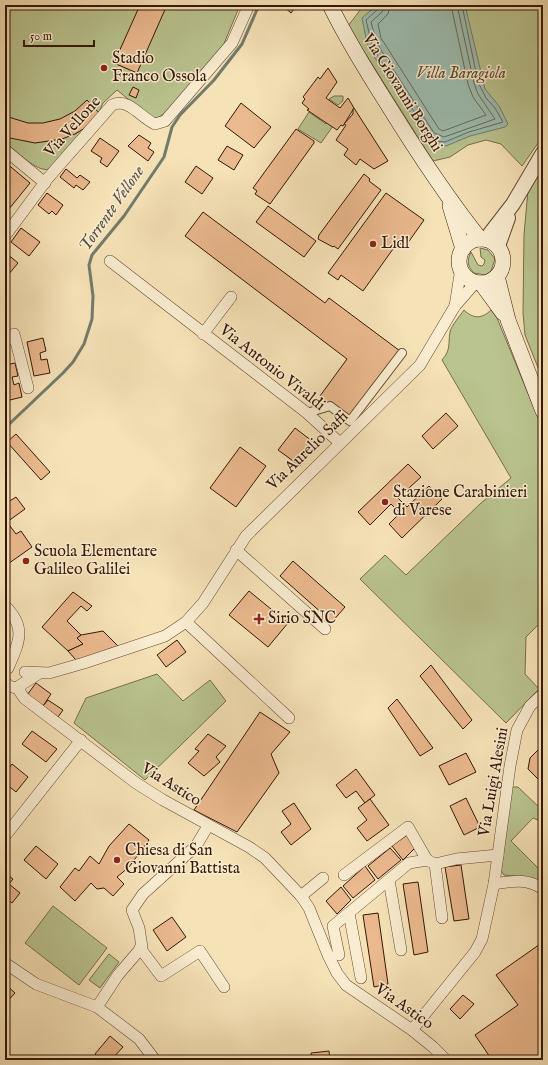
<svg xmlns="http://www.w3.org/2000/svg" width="548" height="1065" font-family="'IM FELL English',serif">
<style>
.green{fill:#bac490;stroke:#786e4a}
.water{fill:#9dbdb1;stroke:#737b6c}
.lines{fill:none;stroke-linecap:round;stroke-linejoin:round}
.shore{stroke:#696a5b;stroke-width:1}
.stream{stroke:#737b6c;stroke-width:3}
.building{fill:#ebb98e;stroke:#351705}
.pedestrian-casing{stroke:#654a32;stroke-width:10}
.minor-casing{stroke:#654a32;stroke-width:12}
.tertiary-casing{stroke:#654a32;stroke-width:16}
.secondary-casing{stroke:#351705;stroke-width:16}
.pedestrian{stroke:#f9ecd0;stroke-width:8}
.minor{stroke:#f9ecd0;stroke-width:11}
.tertiary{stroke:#f9ecd0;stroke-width:14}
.secondary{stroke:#f9ecd0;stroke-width:15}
.poi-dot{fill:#8f2418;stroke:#f9ecd0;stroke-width:1.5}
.labels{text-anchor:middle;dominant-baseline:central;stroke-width:3;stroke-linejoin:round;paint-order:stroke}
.poi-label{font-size:16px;fill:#351705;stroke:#f9ecd0;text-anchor:start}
.park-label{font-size:16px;font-style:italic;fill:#5d4b2f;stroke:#f9ecd0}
.street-label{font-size:16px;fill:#351705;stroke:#f9ecd0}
.water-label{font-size:17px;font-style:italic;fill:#595141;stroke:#f9ecd0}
</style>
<rect width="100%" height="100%" fill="#f6e2b7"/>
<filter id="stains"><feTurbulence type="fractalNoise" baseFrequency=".005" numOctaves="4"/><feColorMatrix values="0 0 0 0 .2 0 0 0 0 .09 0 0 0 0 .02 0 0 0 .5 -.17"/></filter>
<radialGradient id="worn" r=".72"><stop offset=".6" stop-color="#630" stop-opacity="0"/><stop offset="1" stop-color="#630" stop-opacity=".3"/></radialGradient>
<g class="green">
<path d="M 5,5 L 240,5 L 223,46 L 167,112 L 157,118 L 150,117 L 117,90 L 103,103 L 99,112 L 49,169 C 37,173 15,150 5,142 Z"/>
<polygon points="364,5 543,5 543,136 522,166 501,144 486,140 468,145 450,157 433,161 348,26"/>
<polygon points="334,96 343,96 343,101 338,105 329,99"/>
<polygon points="309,112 326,124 327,122 333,126 321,143 298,129"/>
<polygon points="543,163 543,380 525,335 523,313 524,235 528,190"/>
<path d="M 480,248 L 488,250 L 495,259 L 491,271 L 485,275 L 474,273 C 467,266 467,260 471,252 L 478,265 L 482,266 L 484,264 L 485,260 L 481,257 Z"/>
<path d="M 464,310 C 473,319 482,319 491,310 L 497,318 L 543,430 L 543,620 L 526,637 L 525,674 L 539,689 L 506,723 L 360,579 L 385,555 L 406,575 L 481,503 L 511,478 L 442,360 C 451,350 448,344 450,332 C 451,326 460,316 464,310 Z"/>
<polygon points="157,674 183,701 210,680 226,701 145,780 74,723 86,698"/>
<polygon points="512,787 518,787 543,811 543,818 540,821 533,818 511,841 543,873 543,883 532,878 504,875 501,870"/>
<polygon points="53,906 107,948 79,985 25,943"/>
<polygon points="109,954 119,962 100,988 89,980"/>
</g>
<polygon class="water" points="377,5 465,5 485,89 499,106 508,124 505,127 470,136 446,146 438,146 430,142 373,55 367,43 362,18"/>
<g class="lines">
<g class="shore">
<polyline points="379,5 378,9 366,20 371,41 376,53 430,136 436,141 445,142 469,132 503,122 495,108 486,98 478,82 462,5"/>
<polyline points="384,5 382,12 371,22 376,40 381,50 434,133 444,137 495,119 478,94 474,83 457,5"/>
<polyline points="390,5 388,14 378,24 381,38 439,129 443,131 486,115 473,97 468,84 451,5"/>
</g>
<polyline class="stream" points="5,428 63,373 73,362 84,344 92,319 93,296 89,265 92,255 124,216 164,157 172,127 180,115 214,80 242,44 259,5"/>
</g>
<g class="building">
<polygon points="140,5 167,5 137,73 114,63"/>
<polygon points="282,5 297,5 291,13"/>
<polygon points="328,68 337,82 326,98 340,108 348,98 354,108 343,126 341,125 337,130 307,110 309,109 302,103 305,99 303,97 318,77 320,79"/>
<polygon points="133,87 139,90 136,98 129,95"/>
<polygon points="87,100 101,115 85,128 75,134 62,139 35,143 5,137 5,116 28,123 43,123 60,119 75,111"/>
<polygon points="241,103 271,127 254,148 225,126"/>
<polygon points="354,108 388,161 374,169 360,159 356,165 344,155 348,149 336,140 346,125 344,124 353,114 353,109"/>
<polygon points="296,129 314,141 314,143 270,204 255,194 257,191 253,188"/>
<polygon points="139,135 151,143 148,148 154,152 148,161 128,146"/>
<polygon points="100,138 119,151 107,167 100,162 102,158 91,151"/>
<polygon points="227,146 243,155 234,170 218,160"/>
<polygon points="5,162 30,183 5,214"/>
<polygon points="196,166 213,178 202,194 185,182"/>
<polygon points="66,169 77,178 80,175 90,182 83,190 76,185 74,188 60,177"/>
<polygon points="364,174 370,179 369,181 381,190 338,249 334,246 333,247 318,239 319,235"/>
<polygon points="47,193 63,205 56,215 52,211 49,214 38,205"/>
<polygon points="386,193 424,220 405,247 398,242 363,291 341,275 338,280 328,273"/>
<polygon points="268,206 316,241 304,257 256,222"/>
<polygon points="203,212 325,303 329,298 400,351 350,419 320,396 347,359 185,236"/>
<polygon points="21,228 40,242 29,256 11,242"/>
<polygon points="6,253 18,263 8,275 5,272"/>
<polygon points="43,338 46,351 40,353 41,360 47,359 50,373 34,376 27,342"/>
<polygon points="15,363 18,376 12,377 14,385 19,383 22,397 6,401 5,365"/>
<polygon points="446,413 458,426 433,449 422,436"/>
<polygon points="295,428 316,444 300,466 278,450"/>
<polygon points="16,434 50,472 41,480 7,442"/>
<polygon points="240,447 266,466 236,507 210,488"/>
<polygon points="408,464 421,477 398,498 407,507 429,486 442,499 402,538 389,524 400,513 391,504 370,525 358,512"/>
<polygon points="16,497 25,509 7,522 16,534 21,531 32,547 5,566 5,504"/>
<polygon points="293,561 345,607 332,622 280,576"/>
<polygon points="249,591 288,623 268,647 229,615"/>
<polygon points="73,592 92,606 87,611 81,606 67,621 81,635 77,638 83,644 68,651 42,627"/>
<polygon points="103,631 118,646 106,650 106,653 76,660 68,651 83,644 77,638 81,635"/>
<polygon points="177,640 186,652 166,667 157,655"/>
<polygon points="431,665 472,720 463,729 420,676"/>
<polygon points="36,683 51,694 43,706 27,695"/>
<polygon points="397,699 433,748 420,756 388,708"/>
<polygon points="48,700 63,710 58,717 43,706"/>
<polygon points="260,712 290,732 271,754 279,773 237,832 194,810"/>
<polygon points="32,731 57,749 46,762 22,744"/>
<polygon points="208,734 226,746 216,757 220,762 204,776 188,763 199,751 195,749"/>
<polygon points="543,745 543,784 528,769 530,758"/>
<polygon points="466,753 476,772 449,785 439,766"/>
<polygon points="12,764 28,777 16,792 5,783 5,773"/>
<polygon points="356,769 375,795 365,803 356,791 346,798 336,785"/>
<polygon points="466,798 480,827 464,835 450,806"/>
<polygon points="370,799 389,825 367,841 357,828 367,820 358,808"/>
<polygon points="294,803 311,829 291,845 281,832 291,824 282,811"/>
<polygon points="129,824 149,840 129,867 117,877 124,884 113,896 104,888 97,889 91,883 75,901 60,887 75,868 79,871 90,856 99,864 109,846"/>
<polygon points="407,835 415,848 403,860 392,846"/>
<polygon points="36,846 58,864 46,879 24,860"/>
<polygon points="390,848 401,860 378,879 368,866"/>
<polygon points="461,865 469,919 454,921 445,867"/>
<polygon points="365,866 375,880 353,898 343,886"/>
<polygon points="5,873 13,879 9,884 20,893 12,903 5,897"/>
<polygon points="418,882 428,952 414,955 403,884"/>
<polygon points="341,887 351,900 337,914 326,901"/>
<polygon points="378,913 388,984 374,987 363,915"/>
<polygon points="172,917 186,937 167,951 153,930"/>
<polygon points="543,942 543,1060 492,1060 475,1035 518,1005 496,975"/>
<polygon points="5,976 10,980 6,985 15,993 5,1004"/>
<polygon points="463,995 474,1004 460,1019 450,1009"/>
<polygon points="110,1036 123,1047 111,1060 102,1060 95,1054"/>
<polygon points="329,1051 330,1060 312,1060 311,1053"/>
</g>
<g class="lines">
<g class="pedestrian-casing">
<polyline id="pedestrian" points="307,413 330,406 350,421 402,353"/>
</g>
<g class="minor-casing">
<g id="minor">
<polyline points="5,150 45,183"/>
<path d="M 5,236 L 48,178 L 112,105 C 128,97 141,118 155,124 L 165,121 L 232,43 L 249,5"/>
<polyline points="110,261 307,413 340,443"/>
<polyline points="455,306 461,268"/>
<polyline points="203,334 231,297"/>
<polyline points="5,342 14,334 28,388"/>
<polyline points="236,550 325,629"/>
<path d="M 5,606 C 27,627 19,643 8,668"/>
<polyline points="186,622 289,718"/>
<polyline points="25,672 49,673 84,663 165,636 186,622 203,603 246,536 420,365 455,306 476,282"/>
<polyline points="5,682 9,686 16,688 38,674"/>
<polyline points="20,686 20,692 24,698 136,783 163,800 249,847 265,858 301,896 309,908 328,955 337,973 346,985 412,1030 433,1047 446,1060"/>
<polyline points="5,836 81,740"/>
<polyline points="435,864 442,918"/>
<polyline points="344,875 408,827 427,860"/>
<polyline points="389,880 401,950"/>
<polyline points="494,884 510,766 517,730 530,706 543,694"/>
<polyline points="301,896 323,878"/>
<polyline points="349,913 361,978"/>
<polyline points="140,948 161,976 200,951 224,987"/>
<polyline points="339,955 333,926 409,863 427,860 435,864 456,859 498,855"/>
<polyline points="5,963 36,984 97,1007 139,1039 155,1060"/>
<polyline points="97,1007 118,975 142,947 139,928 132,910 143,894 196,846 208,826"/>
<path d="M 412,1030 L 475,952 L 482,939 L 494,884 C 512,881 527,878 543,889"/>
</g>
</g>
<g class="tertiary-casing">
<g id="tertiary">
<polyline points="486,239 513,204 543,153"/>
<polyline points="498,246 508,218"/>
</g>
</g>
<g class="secondary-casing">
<g id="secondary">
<path d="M 330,5 C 347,40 367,72 388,105 C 417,152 446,196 480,239"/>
<polyline points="450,206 463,249"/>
<circle cx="481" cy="261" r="22"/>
<polyline points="497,276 508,320 543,411"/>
<polyline points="481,283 503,313"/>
</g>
</g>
<use href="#pedestrian" class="pedestrian"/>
<use href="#minor" class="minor"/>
<use href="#tertiary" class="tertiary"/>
<use href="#secondary" class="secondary"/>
</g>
<g class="poi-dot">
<circle cx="104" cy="68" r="4"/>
<circle cx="373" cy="244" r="4"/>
<circle cx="385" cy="502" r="4"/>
<circle cx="26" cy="561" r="4"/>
<path d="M257 613h4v4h4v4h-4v4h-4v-4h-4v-4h4z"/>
<circle cx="117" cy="860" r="4"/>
</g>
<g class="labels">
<g class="poi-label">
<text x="112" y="59">Stadio<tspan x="112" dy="18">Franco Ossola</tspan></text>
<text x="381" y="244">Lidl</text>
<text x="393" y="493">Stazione Carabinieri<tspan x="393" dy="18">di Varese</tspan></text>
<text x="34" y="552">Scuola Elementare<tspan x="34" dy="18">Galileo Galilei</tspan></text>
<text x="268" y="619">Sirio SNC</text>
<text x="125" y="851">Chiesa di San<tspan x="125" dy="18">Giovanni Battista</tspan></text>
</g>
<g class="park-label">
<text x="461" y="74">Villa Baragiola</text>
</g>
<g class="street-label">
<text transform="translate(402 93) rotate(58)">Via Giovanni Borghi</text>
<text transform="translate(73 127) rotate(-48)">Via Vellone</text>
<text transform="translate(272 368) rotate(38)">Via Antonio Vivaldi</text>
<text transform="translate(308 451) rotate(-44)">Via Aurelio Saffi</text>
<text transform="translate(494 782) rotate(-80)">Via Luigi Alesini</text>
<text transform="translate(171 785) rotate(32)">Via Astico</text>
<text transform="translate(404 1007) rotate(35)">Via Astico</text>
</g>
<g class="water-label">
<text transform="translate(112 209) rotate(-55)">Torrente Vellone</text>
</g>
</g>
<rect width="548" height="1065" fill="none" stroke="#f6e2b7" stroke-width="20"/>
<rect x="6" y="6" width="536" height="1053" fill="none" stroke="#351705" stroke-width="2"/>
<rect x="10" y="10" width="528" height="1045" fill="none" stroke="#351705"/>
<path d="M24 40v6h70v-6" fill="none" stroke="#351705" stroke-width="2"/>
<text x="30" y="40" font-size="12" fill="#351705" stroke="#f9ecd0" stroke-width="3" paint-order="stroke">50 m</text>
<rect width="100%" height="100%" filter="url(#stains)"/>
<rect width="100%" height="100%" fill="url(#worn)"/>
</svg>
